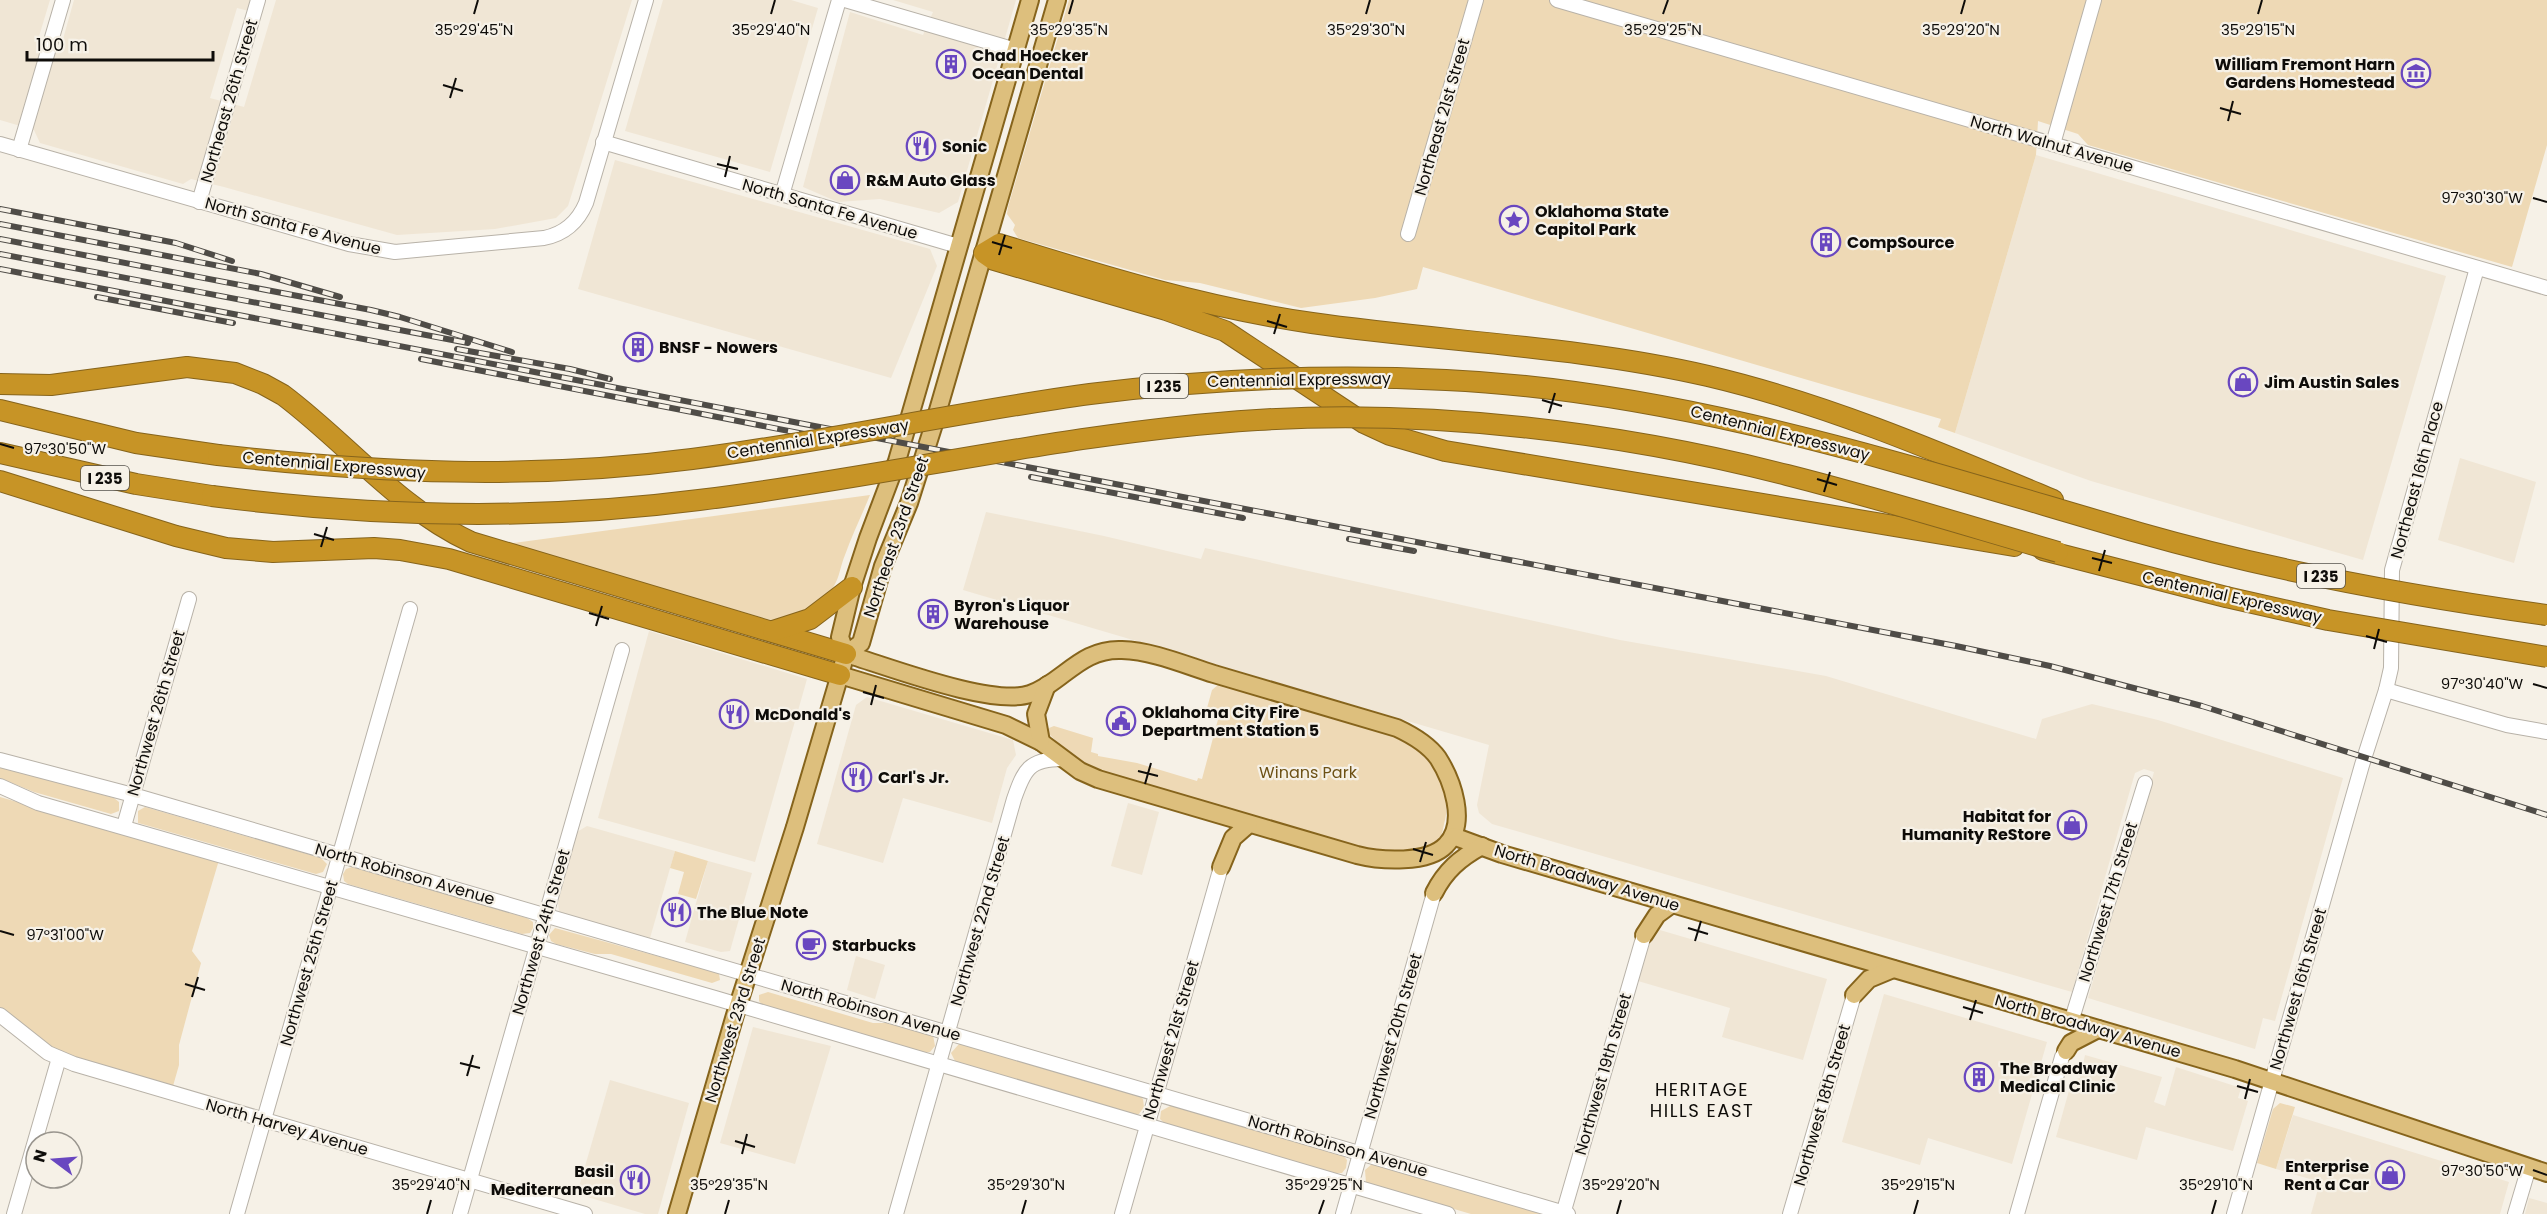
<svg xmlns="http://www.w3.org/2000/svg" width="2547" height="1214" font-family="Poppins,sans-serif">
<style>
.built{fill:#f0e6d5}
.green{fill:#eed9b5}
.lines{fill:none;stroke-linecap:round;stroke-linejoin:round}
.minor-casing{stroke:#b8b2a8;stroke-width:16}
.major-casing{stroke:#86641c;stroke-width:20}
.highway-casing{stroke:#86641c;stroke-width:22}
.minor{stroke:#fff;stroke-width:14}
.major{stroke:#ddbf7d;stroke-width:16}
.highway{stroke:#c79426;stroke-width:20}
.rail-casing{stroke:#4f4c47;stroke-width:6}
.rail{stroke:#f6f1e7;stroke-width:4;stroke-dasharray:11;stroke-linecap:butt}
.highway-bridge-casing{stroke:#86641c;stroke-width:22;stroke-linecap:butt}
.highway-bridge{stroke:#c79426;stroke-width:20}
.ticks{fill:none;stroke:#0e0c09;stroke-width:2}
.labels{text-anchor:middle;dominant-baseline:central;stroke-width:4.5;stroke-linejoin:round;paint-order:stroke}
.shield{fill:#f6f1e7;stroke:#54514c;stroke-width:1.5}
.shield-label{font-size:15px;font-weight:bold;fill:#0e0c09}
.poi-label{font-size:16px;font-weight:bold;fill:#0e0c09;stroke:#f6f1e7;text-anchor:start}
.street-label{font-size:16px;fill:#0e0c09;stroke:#f6f1e7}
.park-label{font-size:16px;fill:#6d5115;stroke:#f6f1e7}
.neighbourhood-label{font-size:18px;letter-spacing:1.5px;fill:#0e0c09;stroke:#f6f1e7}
.ticks-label{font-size:15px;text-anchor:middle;fill:#0e0c09;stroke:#f6f1e7;stroke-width:4.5;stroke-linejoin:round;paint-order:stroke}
</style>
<rect width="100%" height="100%" fill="#f6f1e7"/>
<g class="built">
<polygon points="0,0 50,0 37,43 60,50 74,0 252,0 249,11 237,8 210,98 244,107 276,0 632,0 568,206 556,218 495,229 397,235 224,187 191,179 183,184 40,143 34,130 0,120"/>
<polygon points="663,0 791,0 818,8 770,172 625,131"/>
<polygon points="893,0 1016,0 958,202 939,213 880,199 838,202 803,187 850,12 923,35 933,12"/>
<polygon points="2036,155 2446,276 2363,560 2091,481 1955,433"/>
<polygon points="615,160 930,249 937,266 891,378 578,289"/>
<polygon points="2460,458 2536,482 2514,563 2438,540"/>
<polygon points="986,512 1104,536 1201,559 1205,548 1620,640 1826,676 2036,739 2042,719 2092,704 2158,720 2343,778 2275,1021 2263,1018 2255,1049 2088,998 2154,772 2144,769 2135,773 2072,992 1492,824 1479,813 1477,805 1489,745 963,590"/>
<polygon points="649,631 807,679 755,862 598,818"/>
<polygon points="867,697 1013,740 1016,755 1007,768 992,823 903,798 883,863 817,844 856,705"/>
<polygon points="1128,803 1159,812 1142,875 1111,866"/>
<polygon points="587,826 675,851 650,938 559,912 558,902 577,832"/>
<polygon points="708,861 752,873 730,951 721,952 685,942"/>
<polygon points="1653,928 1827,979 1803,1060 1722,1037 1730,1008 1638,981"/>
<polygon points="856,956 885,965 875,999 847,990"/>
<polygon points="1884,994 2047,1042 2012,1164 1928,1138 1920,1165 1842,1142"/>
<polygon points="753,1027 831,1046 795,1164 720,1143"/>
<polygon points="2085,1055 2162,1077 2154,1102 2165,1106 2176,1067 2241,1088 2238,1098 2248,1101 2233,1151 2146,1127 2137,1160 2056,1137 2072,1080 2080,1078"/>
<polygon points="610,1080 689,1103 658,1214 645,1214 577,1194"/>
<polygon points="2293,1115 2509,1182 2500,1214 2311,1214 2320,1182 2276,1169"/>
<polygon points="2529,1198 2547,1203 2547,1214 2525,1214"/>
</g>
<g class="green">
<polygon points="1069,0 2547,0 2547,145 2512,267 2088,145 2078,134 2038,121 2036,155 1955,433 1938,427 1941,419 1423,267 1417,289 1375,298 1301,308 1200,283 1165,280 1018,238 1013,230 1015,225 1007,214 1008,207"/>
<path d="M 870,495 C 862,515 852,535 845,555 C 841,564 840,574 836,582 C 825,606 796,620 771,620 L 507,544 Z"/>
<path d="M 1219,684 L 1398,737 C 1428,753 1455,788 1444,824 C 1443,830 1442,836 1437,841 C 1421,855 1385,852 1365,851 L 1093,769 L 1071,756 L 1048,733 L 1049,728 L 1054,726 L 1093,738 L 1091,752 L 1098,754 L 1098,756 L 1137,763 L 1197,781 L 1198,778 L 1202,779 L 1220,712 L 1207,708 L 1212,690 Z"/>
<polygon points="0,765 114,798 119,802 119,811 111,814 34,792 0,778"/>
<polygon points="0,797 219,860 192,951 201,963 179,1045 179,1065 173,1086 60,1053 0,1008"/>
<polygon points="145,807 321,858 327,864 323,872 316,874 142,824 138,823 138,811"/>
<polygon points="675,851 708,861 696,899 678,894 684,872 670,868"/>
<polygon points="352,867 527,918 533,922 533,928 530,933 522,934 348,884 344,881 343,874 346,869"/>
<polygon points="555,928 715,972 719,974 720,980 712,983 611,954 595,954 556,944 551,941 549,935"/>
<polygon points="768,992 873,1023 893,1023 933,1035 935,1046 930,1052 922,1053 763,1006 759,1001 759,995"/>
<polygon points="959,1044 964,1044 1137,1094 1143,1099 1144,1107 1139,1114 1132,1115 956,1063 951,1053"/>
<polygon points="2280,1103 2295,1107 2276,1169 2257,1163 2273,1109"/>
<polygon points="1172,1105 1342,1154 1347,1160 1346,1168 1342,1173 1335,1173 1166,1125 1160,1119 1161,1111"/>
<polygon points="1372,1164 1376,1164 1545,1214 1471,1214 1366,1183 1365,1170"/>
</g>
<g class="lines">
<g class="minor-casing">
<g id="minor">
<polyline points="845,0 1016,50"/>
<polyline points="1557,0 2547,288"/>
<polyline points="603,142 958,246"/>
<path d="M 0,144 L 349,244 L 395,252 L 544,238 C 564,234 578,222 586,203 L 646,0"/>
<polyline points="2053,144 2094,0"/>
<polyline points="19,150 63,0"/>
<polyline points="782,195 839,0"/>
<polyline points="199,202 258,0"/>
<polyline points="1408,234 1476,0"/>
<polyline points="2386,690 2507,725 2547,732"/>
<polyline points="0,760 133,795 1568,1214"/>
<polyline points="0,786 38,803 715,998 1448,1214"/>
<polyline points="124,826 189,599"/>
<polyline points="0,1015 48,1053 74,1064 585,1214"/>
<polyline points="2071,1022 2145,783"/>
<polyline points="14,1214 59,1058"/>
<polyline points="237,1214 410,609"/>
<polyline points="460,1214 622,650"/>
<path d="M 896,1214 L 1014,799 C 1024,770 1029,759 1062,759"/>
<polyline points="1122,1214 1221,867"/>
<polyline points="1343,1214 1434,893"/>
<polyline points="1563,1214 1644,935"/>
<polyline points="1790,1214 1854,995"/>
<polyline points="2017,1214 2062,1057 2066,1051"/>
<polyline points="2234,1214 2362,765 2386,690 2391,668 2392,570 2477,268"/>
<polyline points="2515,1214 2529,1167"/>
</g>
</g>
<g class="major-casing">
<g id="major">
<polyline points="846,654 861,643 883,566 909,503 934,424 1057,0"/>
<polyline points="846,654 840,637 852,587 868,538 897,461 1030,0"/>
<path d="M 840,675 L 1006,725 L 1041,742 L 1080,771 L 1098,779 L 1357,855 C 1381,861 1428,864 1446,845 C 1468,823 1452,780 1438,758 C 1428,744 1412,735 1397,728 C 1336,710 1275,692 1214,674 C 1185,665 1153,651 1122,650 C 1080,648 1063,683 1030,694 C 992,707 887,666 846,654"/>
<polyline points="1041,742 1036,714 1047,685"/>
<polyline points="1453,836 1502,854 2235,1069 2547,1173"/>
<polyline points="1221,867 1233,838 1249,824"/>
<path d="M 1434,893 C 1445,871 1460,858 1482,846"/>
<polyline points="1644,935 1657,915 1672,904"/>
<polyline points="1854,995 1869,979 1893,969"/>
<polyline points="2066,1051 2071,1043 2098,1029"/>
<polyline points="677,1214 735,1015 795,827 843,664"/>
</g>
</g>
<g class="highway-casing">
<g id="highway">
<path d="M 0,384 L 51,385 L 187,367 L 235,373 L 263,384 L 283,395 C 347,443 398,508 471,542 L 846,654"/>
<polyline points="0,410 136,443 218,455"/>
<polyline points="0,453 136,484 212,496"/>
<polyline points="0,481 176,536 226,548 273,552 374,548 400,550 449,559 840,675"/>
<path d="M 2014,546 L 1445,451 L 1390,435 L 1364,423 L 1225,331 L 1166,310 L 994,260 L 984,253 L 999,244 C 1102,276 1206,308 1312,323 C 1444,342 1578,346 1708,376 C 1827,404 1941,453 2053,500"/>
<polyline points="2043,550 2226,597"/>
<polyline points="773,631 810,619 852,587"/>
</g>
</g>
<use href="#minor" class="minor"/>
<use href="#major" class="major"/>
<use href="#highway" class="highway"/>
<g class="rail-casing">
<g id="rail">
<polyline points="0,209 176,243 232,261"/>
<polyline points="0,224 261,274 340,297"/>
<polyline points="0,239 371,310 400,317 512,352"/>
<polyline points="0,254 468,343"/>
<polyline points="0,269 1956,646 2050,666 2202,706 2547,815"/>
<polyline points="97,297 233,323"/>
<polyline points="457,349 570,369 610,379"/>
<polyline points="421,359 830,439"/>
<polyline points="1031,477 1243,518"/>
<polyline points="1349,539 1414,551"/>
</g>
</g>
<use href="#rail" class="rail"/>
<g class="highway-bridge-casing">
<g id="highway-bridge">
<path d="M 218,455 C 378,473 530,480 692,459 C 825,442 957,412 1090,394 C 1208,379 1327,374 1446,380 C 1685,391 1911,467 2140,533 C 2273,571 2410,596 2547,615"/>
<path d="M 212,496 C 373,517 537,521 699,500 C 886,477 1069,432 1257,420 C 1430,409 1619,432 1787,475 C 1878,498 1968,526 2058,552"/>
<polyline points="2226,597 2328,620 2547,657"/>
</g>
</g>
<use href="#highway-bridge" class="highway-bridge"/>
</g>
<path class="ticks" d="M 474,14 L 478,0M 771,14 L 775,0M 1069,14 L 1073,0M 1366,14 L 1370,0M 1663,14 L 1668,0M 1961,14 L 1965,0M 2258,14 L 2262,0M 443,85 L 463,91M 450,98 L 456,78M 2220,108 L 2241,114M 2228,121 L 2233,101M 717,164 L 738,169M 725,177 L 730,156M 2533,198 L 2547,202M 992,242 L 1012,248M 999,255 L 1005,235M 1267,321 L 1287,327M 1274,334 L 1280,314M 1542,400 L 1562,406M 1549,413 L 1555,393M 0,444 L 14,448M 1817,479 L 1837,485M 1824,492 L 1830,472M 314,534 L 334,540M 321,547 L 327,527M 2092,558 L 2112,563M 2099,571 L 2105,550M 589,613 L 609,619M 596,626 L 602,606M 2366,636 L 2387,642M 2374,649 L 2379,629M 2533,684 L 2547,688M 863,692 L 884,698M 871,705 L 876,685M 1138,771 L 1158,776M 1145,784 L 1151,763M 1413,849 L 1433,855M 1420,862 L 1426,842M 1688,928 L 1708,934M 0,931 L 14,935M 1695,941 L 1701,921M 185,984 L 205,990M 192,997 L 198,977M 1963,1007 L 1983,1013M 1970,1020 L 1976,1000M 460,1063 L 480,1068M 467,1076 L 473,1055M 2237,1086 L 2258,1092M 2245,1099 L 2250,1079M 735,1141 L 755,1147M 742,1154 L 747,1134M 2533,1170 L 2547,1175M 427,1214 L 431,1200M 725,1214 L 729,1200M 1022,1214 L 1026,1200M 1319,1214 L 1324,1200M 1617,1214 L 1621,1200M 1914,1214 L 1918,1200M 2212,1214 L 2216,1200"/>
<defs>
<g id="building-ring" transform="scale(1.5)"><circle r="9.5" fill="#f6f1e7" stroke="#6947c0" stroke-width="1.5"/><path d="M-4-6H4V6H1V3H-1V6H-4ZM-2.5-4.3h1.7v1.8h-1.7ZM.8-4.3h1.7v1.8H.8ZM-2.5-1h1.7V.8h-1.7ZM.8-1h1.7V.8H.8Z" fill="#6947c0"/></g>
<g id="museum-ring" transform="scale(1.5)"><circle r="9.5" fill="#f6f1e7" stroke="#6947c0" stroke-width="1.5"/><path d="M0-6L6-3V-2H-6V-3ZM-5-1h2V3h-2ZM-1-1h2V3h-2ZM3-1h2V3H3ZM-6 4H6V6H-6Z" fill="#6947c0"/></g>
<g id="restaurant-ring" transform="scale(1.5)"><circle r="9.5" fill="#f6f1e7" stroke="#6947c0" stroke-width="1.5"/><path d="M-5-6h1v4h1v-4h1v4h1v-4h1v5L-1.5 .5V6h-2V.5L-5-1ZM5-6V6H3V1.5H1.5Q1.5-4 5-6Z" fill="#6947c0"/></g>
<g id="shop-ring" transform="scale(1.5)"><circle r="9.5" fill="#f6f1e7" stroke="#6947c0" stroke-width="1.5"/><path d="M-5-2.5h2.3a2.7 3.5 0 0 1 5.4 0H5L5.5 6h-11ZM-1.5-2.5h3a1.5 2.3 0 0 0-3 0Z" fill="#6947c0"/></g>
<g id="sight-ring" transform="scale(1.5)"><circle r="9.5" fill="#f6f1e7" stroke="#6947c0" stroke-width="1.5"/><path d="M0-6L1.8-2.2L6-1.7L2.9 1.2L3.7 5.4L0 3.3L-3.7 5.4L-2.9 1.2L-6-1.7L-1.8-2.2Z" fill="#6947c0"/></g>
<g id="civic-ring" transform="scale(1.5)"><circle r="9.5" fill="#f6f1e7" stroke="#6947c0" stroke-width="1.5"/><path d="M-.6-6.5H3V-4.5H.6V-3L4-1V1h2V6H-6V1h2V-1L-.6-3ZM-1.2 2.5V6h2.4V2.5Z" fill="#6947c0"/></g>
<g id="cafe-ring" transform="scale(1.5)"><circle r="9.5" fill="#f6f1e7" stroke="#6947c0" stroke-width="1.5"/><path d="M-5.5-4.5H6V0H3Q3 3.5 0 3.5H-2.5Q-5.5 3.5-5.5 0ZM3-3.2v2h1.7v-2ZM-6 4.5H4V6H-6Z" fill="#6947c0"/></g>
</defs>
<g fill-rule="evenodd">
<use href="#building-ring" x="951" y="64"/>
<use href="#museum-ring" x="2416" y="73"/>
<use href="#restaurant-ring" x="921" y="146"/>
<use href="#shop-ring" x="845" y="180"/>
<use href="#sight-ring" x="1514" y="220"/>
<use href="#building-ring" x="1826" y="242"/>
<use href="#building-ring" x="638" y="347"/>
<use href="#shop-ring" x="2243" y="382"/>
<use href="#building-ring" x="933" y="614"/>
<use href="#restaurant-ring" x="734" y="714"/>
<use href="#civic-ring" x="1121" y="721"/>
<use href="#restaurant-ring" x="857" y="777"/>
<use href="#shop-ring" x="2072" y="825"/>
<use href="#restaurant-ring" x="676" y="912"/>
<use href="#cafe-ring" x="811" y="945"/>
<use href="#building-ring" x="1979" y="1077"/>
<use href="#shop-ring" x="2390" y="1175"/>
<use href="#restaurant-ring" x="635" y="1180"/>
</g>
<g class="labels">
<g class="shield">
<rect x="1140" y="374" width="48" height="24" rx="4.5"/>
<rect x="81" y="466" width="48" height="24" rx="4.5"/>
<rect x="2297" y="564" width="48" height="24" rx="4.5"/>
</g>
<g class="shield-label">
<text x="1164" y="386">I 235</text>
<text x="105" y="478">I 235</text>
<text x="2321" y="576">I 235</text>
</g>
<g class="poi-label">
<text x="972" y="55">Chad Hoecker<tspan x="972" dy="18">Ocean Dental</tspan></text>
<text x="2395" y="64" text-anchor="end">William Fremont Harn<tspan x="2395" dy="18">Gardens Homestead</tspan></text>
<text x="942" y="146">Sonic</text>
<text x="866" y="180">R&amp;M Auto Glass</text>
<text x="1535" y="211">Oklahoma State<tspan x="1535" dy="18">Capitol Park</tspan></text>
<text x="1847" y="242">CompSource</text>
<text x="659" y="347">BNSF - Nowers</text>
<text x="2264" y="382">Jim Austin Sales</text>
<text x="954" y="605">Byron's Liquor<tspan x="954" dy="18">Warehouse</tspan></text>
<text x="1142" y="712">Oklahoma City Fire<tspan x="1142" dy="18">Department Station 5</tspan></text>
<text x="755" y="714">McDonald's</text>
<text x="878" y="777">Carl's Jr.</text>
<text x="2051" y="816" text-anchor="end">Habitat for<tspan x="2051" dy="18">Humanity ReStore</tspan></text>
<text x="697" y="912">The Blue Note</text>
<text x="832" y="945">Starbucks</text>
<text x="2000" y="1068">The Broadway<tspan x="2000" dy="18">Medical Clinic</tspan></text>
<text x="2369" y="1166" text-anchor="end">Enterprise<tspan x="2369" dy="18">Rent a Car</tspan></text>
<text x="614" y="1171" text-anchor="end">Basil<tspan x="614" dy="18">Mediterranean</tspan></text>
</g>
<g class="street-label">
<text transform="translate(229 101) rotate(-74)">Northeast 26th Street</text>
<text transform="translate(1442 117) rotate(-74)">Northeast 21st Street</text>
<text transform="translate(2052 144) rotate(16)">North Walnut Avenue</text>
<text transform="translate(830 209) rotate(16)">North Santa Fe Avenue</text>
<text transform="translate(293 226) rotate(15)">North Santa Fe Avenue</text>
<text transform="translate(1299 380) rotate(-1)">Centennial Expressway</text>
<text transform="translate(1780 433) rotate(14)">Centennial Expressway</text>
<text transform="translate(818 439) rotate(-9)">Centennial Expressway</text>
<text transform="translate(334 465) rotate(5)">Centennial Expressway</text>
<text transform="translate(2417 480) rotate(-75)">Northeast 16th Place</text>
<text transform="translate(896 537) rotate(-71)">Northeast 23rd Street</text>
<text transform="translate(2232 597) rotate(13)">Centennial Expressway</text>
<text transform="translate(156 713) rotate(-74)">Northwest 26th Street</text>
<text transform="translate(405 874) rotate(16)">North Robinson Avenue</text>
<text transform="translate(1587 878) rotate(17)">North Broadway Avenue</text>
<text transform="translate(2108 902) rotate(-73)">Northwest 17th Street</text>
<text transform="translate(980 921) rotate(-74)">Northwest 22nd Street</text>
<text transform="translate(541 932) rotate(-74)">Northwest 24th Street</text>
<text transform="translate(309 963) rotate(-74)">Northwest 25th Street</text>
<text transform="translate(2298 989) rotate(-74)">Northwest 16th Street</text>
<text transform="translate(871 1010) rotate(16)">North Robinson Avenue</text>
<text transform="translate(735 1020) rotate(-73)">Northwest 23rd Street</text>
<text transform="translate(2088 1026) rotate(16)">North Broadway Avenue</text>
<text transform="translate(1393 1036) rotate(-74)">Northwest 20th Street</text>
<text transform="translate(1171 1040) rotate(-74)">Northwest 21st Street</text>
<text transform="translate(1603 1074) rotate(-74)">Northwest 19th Street</text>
<text transform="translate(1822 1105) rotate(-74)">Northwest 18th Street</text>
<text transform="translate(287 1127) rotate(16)">North Harvey Avenue</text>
<text transform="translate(1338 1146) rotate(16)">North Robinson Avenue</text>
</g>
<g class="park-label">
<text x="1308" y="772">Winans Park</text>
</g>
<g class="neighbourhood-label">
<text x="1702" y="1089">HERITAGE<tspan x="1702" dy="21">HILLS EAST</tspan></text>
</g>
</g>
<g class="ticks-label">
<text x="474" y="35">35°29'45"N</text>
<text x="771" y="35">35°29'40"N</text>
<text x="1069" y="35">35°29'35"N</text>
<text x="1366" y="35">35°29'30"N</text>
<text x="1663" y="35">35°29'25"N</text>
<text x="1961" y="35">35°29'20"N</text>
<text x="2258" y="35">35°29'15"N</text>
<text x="2482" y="203">97°30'30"W</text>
<text x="65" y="454">97°30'50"W</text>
<text x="2482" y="689">97°30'40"W</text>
<text x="65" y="940">97°31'00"W</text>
<text x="2482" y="1176">97°30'50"W</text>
<text x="431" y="1190">35°29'40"N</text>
<text x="729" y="1190">35°29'35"N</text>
<text x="1026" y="1190">35°29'30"N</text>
<text x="1324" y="1190">35°29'25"N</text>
<text x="1621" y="1190">35°29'20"N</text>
<text x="1918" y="1190">35°29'15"N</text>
<text x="2216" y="1190">35°29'10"N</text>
</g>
<g transform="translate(54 1160) rotate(286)"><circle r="28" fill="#f6f1e7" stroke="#99958e" stroke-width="1.5"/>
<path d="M0-4.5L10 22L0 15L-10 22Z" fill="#6947c0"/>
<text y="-9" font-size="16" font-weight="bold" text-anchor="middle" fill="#0e0c09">N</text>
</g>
<path d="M27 51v9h186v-9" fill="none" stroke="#0e0c09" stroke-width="3"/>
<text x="36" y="51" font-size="18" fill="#0e0c09" stroke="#f6f1e7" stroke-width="4.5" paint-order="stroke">100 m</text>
</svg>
